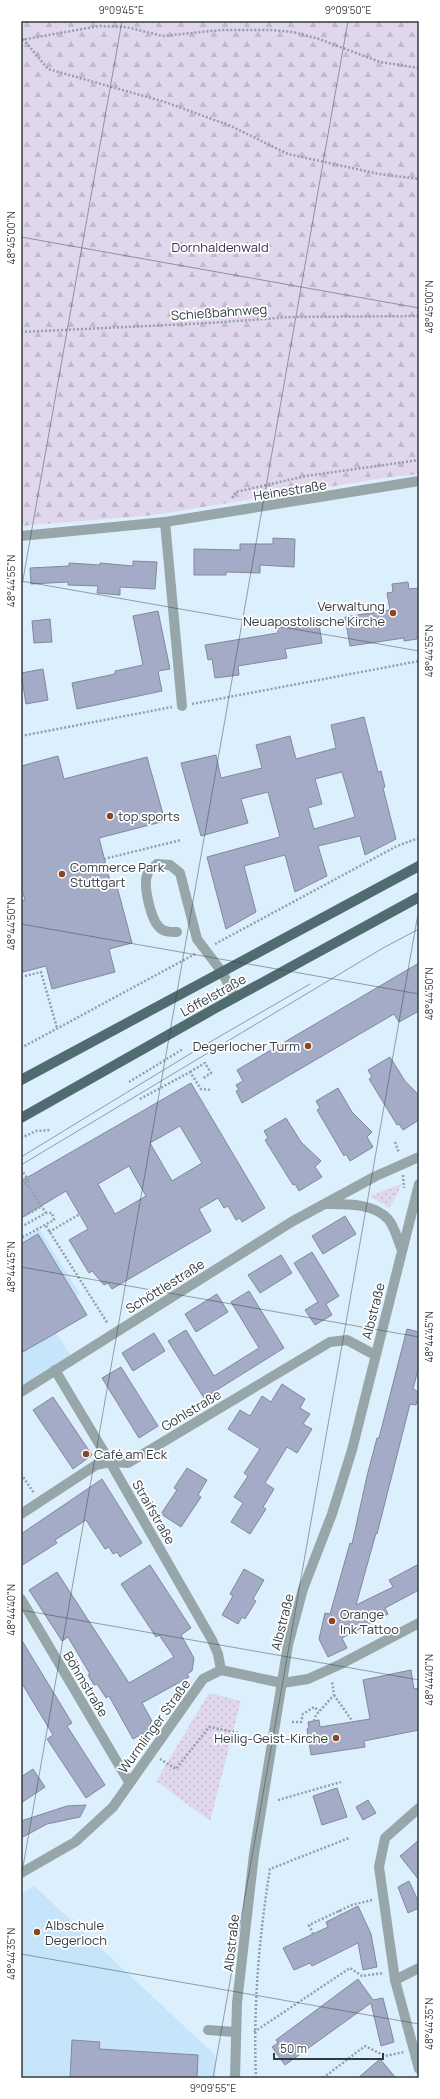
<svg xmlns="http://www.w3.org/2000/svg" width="440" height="2099" font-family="Manrope,sans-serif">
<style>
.built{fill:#c6e4fa}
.grass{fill:url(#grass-dots)}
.forest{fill:url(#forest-firs)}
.building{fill:#a3abc6;stroke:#82889e;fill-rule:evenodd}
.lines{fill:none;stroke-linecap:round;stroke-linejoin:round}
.path{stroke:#92a0aa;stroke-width:2.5;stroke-dasharray:2 2;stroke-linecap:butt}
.minor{stroke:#96a6a9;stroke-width:10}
.major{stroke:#506c71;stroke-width:10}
.tram{stroke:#8f9da7;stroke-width:1}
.path-bridge{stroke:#92a0aa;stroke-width:2.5;stroke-dasharray:2 2;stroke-linecap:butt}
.ticks{fill:none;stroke:#323b41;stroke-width:1;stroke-opacity:0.45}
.poi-dot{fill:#8d4623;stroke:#fff;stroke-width:1.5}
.labels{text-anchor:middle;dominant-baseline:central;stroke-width:3.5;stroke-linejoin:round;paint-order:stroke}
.park-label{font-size:13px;fill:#3d2a51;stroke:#fff}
.street-label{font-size:13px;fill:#323b41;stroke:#fff}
.poi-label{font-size:13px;fill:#323b41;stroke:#fff;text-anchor:start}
.neatline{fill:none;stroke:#323b41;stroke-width:1.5}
.ticks-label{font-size:10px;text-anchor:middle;fill:#323b41}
</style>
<defs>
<pattern id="grass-dots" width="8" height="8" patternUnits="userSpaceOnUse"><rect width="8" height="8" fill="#e1d7ed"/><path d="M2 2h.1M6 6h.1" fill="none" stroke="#c2b9cc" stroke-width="1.8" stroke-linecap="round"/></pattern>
<pattern id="forest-firs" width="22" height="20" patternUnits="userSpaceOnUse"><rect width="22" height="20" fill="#e1d7ed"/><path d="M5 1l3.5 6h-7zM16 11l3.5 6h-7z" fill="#c2b9cc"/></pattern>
</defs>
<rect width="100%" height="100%" fill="#dceffc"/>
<g class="built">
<polygon points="39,1229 80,1294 45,1315 74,1361 21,1395 21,1240"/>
<polygon points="34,1886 215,2055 216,2078 21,2078 21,1894"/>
</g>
<g class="grass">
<polygon points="401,1184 398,1193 389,1208 370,1196"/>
<polygon points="209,1693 241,1701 210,1821 156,1781"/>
</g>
<polygon class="forest" points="21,21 419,21 419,474 390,477 154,515 21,526"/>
<g class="building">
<polygon points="273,538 295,539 294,567 260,565 260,573 226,572 226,575 194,575 194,549 240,550 240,544 273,544"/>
<polygon points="133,561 157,562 155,589 120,587 120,595 97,593 98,586 68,585 68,582 31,584 30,568 69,566 69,563 100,565 100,563 133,566"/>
<polygon points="408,582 409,589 419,588 419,635 417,636 417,639 404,641 404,638 350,646 345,617 390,610 387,593 393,592 392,584"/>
<polygon points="158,611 170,669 158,671 162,691 77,709 72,683 115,674 115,671 143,665 133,616"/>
<polygon points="318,618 322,643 285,649 287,658 238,666 239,675 215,678 212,659 208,660 205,645 278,633 276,624"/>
<polygon points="50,619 52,642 34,643 32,621"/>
<polygon points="43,669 48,700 26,704 21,673"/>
<path d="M 364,717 L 378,772 L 381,771 L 385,787 L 383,788 L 396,839 L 365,855 L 360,836 L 318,846 L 327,876 L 295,892 L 285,855 L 244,866 L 256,912 L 226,929 L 207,857 L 280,837 L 268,792 L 241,799 L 248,823 L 201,836 L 181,763 L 216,755 L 221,778 L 262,768 L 256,745 L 290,736 L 296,759 L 336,748 L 331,725 ZM 342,772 L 355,817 L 314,829 L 308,808 L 322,804 L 315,779 Z"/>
<polygon points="58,756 64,779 147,757 165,821 99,838 110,881 115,879 132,943 109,949 115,972 52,989 46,966 23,972 21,965 21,901 25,900 21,887 21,766"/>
<polygon points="419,963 419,1011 399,1022 394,1014 242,1103 236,1091 239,1090 236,1085 243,1081 237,1070"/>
<polygon points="390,1057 405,1081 419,1095 419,1120 403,1130 399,1124 397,1125 369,1079 372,1077 368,1070"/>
<path d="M 191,1083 L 265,1208 L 242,1222 L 240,1218 L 236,1220 L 228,1206 L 224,1208 L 218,1198 L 199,1209 L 211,1231 L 112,1289 L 108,1283 L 104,1285 L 92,1271 L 89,1273 L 69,1240 L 88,1229 L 66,1191 L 21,1218 L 21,1181 ZM 180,1126 L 202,1163 L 172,1181 L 150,1143 ZM 129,1166 L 146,1196 L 115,1214 L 98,1184 Z"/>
<polygon points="338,1088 352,1112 372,1132 367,1137 373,1147 350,1161 346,1154 344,1156 317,1110 320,1108 316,1101"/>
<polygon points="286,1118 301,1142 321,1161 315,1167 322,1177 299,1191 295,1184 293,1185 265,1140 268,1138 264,1131"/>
<polygon points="345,1216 356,1234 323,1254 312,1236"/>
<polygon points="38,1234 87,1315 21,1353 21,1244"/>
<polygon points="312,1252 339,1296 326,1304 332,1315 315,1325 305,1310 318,1302 294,1263"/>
<polygon points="281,1255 292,1273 260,1293 248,1275"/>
<polygon points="249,1291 284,1348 204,1398 168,1341 186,1330 214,1376 259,1348 231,1302"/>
<polygon points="217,1294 228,1312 196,1332 185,1314"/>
<polygon points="407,1329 419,1332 419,1366 413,1389 419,1392 416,1405 410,1404 377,1534 376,1533 356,1605 393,1587 389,1580 419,1564 419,1590 385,1608 388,1614 342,1638 347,1648 328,1657 319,1639 325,1613 330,1614 350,1543 352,1544 367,1476 377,1438 379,1438"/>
<polygon points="154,1333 165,1351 133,1371 122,1353"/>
<polygon points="121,1367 158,1426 139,1438 102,1378"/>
<polygon points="282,1384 305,1399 300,1408 310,1414 303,1424 312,1429 297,1453 287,1447 265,1483 274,1489 263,1507 266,1509 250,1534 231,1522 243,1503 234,1497 248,1476 244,1473 260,1449 228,1429 240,1410 250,1416 262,1396 271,1402"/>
<polygon points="53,1397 92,1455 73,1469 33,1410"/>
<polygon points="187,1468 207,1480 198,1495 201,1497 181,1527 161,1514 177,1490 174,1488"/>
<polygon points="102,1479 142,1543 120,1557 117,1552 113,1554 109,1547 105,1549 86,1520 55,1540 57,1543 21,1566 21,1534"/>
<polygon points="150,1565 191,1628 181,1635 194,1658 192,1671 187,1674 189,1677 142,1703 152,1721 150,1723 153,1728 133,1739 109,1696 106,1698 97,1684 94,1685 88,1675 90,1674 68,1637 62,1641 29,1590 57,1572 129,1683 174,1657 159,1635 156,1637 121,1584"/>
<polygon points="244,1569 264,1580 253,1599 256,1601 245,1619 242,1617 238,1624 222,1615 233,1596 230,1594"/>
<polygon points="21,1639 72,1723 67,1726 105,1785 86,1798 47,1739 53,1735 21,1682"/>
<polygon points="411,1670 414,1689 419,1688 419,1730 364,1741 365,1747 311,1755 307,1729 309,1728 308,1722 319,1720 320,1727 370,1719 363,1680"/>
<polygon points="33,1769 45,1787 21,1803 21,1777"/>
<polygon points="337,1788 347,1817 322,1825 313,1796"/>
<polygon points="368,1800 376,1813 363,1820 356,1807"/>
<polygon points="86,1805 80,1817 47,1824 21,1838 21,1821 67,1806"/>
<polygon points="419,1840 419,1880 400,1856"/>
<polygon points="409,1881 419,1903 419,1908 408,1913 398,1887"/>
<polygon points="358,1906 371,1934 377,1967 363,1970 358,1943 312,1966 310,1963 294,1970 283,1948 328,1927 326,1922"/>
<polygon points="358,1979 373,2000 383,1998 394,2042 381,2046 371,2003 285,2065 272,2047 278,2043 276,2040"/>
<polygon points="72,2040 100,2042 99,2049 198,2055 197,2078 70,2078"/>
<polygon points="380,2059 396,2078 358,2078"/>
</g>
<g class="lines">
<g class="path">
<polyline points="23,39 48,69 165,102 231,126 288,154 379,174 419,179"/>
<polyline points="21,40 99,26 126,27 163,36 221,30 271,30 293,32 319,39 380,62 419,68"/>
<polyline points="21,332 209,323 291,317 419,316"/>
<polyline points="232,498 236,492 306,476 419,460"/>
<polyline points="192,704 419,661"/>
<polyline points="21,736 172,707"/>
<polyline points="104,859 181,840"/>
<polyline points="21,892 22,892"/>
<polyline points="215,944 397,846 419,838"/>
<polyline points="21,977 41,972 57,1028"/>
<polyline points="21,1048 195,954"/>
<polyline points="190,1072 205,1063 211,1073 202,1079"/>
<polyline points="129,1082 183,1049"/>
<polyline points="140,1099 190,1072 201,1089 212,1090"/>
<polyline points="21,1138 36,1131 51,1130"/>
<polyline points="395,1142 399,1153"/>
<polyline points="21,1169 29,1181"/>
<polyline points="21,1175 46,1213"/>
<polyline points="403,1175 404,1188"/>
<polyline points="21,1218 42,1206"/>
<polyline points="46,1226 108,1324"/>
<polyline points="21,1227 46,1213 52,1213 54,1220 21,1238"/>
<polyline points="49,1232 80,1214"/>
<polyline points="21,1474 34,1493"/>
<polyline points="334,1695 353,1722"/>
<polyline points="314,1721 316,1715 334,1695 332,1681"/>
<polyline points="292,1722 301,1722 303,1714 314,1707 319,1711"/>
<polyline points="160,1759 176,1769 209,1727 239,1733"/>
<polyline points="278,1800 341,1782"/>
<polyline points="339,1910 341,1915"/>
<polyline points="313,1934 309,1925 352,1905 372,1900"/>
<polyline points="254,2032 350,1968 362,1976 383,1973"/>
<path d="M 256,2078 C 253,2008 259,1937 270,1869 L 349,1838"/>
<polyline points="323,2078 365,2046 385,2056 404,2052"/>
</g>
<g class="minor">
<polyline points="165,522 182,706"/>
<polyline points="21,536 165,522 419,481"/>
<path d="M 177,932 C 170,932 164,932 159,927 C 151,919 142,884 148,873 C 149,869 154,867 157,864 L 170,865 L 180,873 L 197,939 L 222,972 L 235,997"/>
<path d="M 326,1204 C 346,1204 374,1203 388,1219 C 395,1227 398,1241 402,1250"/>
<polyline points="55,1370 110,1462 212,1640 218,1654 221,1670"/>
<polyline points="21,1392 293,1221 376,1176 419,1157"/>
<polyline points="21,1514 96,1465 110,1462 128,1463 330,1342 347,1340 375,1355"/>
<polyline points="21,1599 129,1782"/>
<polyline points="419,1808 385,1838 379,1867 395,1980 419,2069"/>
<polyline points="21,1873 75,1842 113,1807 203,1679 221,1670 282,1683 308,1679 341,1664 419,1623"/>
<polyline points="395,1980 419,1968"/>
<polyline points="208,2030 235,2032"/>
<polyline points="235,2078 237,2003 254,1854 288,1645 303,1589 332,1514 352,1450 419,1184"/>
</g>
<g class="major">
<polyline points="21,1080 419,866"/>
<polyline points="21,1118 214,1009 419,897"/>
</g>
<g class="tram">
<polyline points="21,1157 198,1049 310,984"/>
<polyline points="21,1165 383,948 419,929"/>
</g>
<polyline class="path-bridge" points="21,1186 29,1181"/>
</g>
<path class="ticks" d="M 21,237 L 419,308M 21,581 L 419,651M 21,591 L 122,21M 21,924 L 419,994M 21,1267 L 419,1337M 21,1610 L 419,1680M 21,1878 L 348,21M 21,1954 L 419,2024M 213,2078 L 419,908"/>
<g class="poi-dot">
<circle cx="393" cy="613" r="4"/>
<circle cx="110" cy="816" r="4"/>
<circle cx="62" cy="874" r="4"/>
<circle cx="308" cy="1046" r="4"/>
<circle cx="86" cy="1454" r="4"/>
<circle cx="332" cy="1621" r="4"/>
<circle cx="336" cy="1738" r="4"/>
<circle cx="37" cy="1932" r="4"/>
</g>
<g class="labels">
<g class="park-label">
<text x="220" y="247">Dornhaldenwald</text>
</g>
<g class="street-label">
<text transform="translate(219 312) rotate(-4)">Schießbahnweg</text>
<text transform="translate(290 490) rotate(-9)">Heinestraße</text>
<text transform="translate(213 995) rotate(-29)">Löffelstraße</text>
<text transform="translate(165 1286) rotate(-32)">Schöttlestraße</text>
<text transform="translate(373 1311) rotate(-76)">Albstraße</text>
<text transform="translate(191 1410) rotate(-31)">Gohlstraße</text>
<text transform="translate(154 1512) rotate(60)">Straifstraße</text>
<text transform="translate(282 1622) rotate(-76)">Albstraße</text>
<text transform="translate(86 1684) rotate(59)">Böhmstraße</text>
<text transform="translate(154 1726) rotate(-54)">Wurmlinger Straße</text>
<text transform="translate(231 1943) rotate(-84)">Albstraße</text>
</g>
<g class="poi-label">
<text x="385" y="606" text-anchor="end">Verwaltung<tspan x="385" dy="15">Neuapostolische Kirche</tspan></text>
<text x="118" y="816">top sports</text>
<text x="70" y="867">Commerce Park<tspan x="70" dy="15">Stuttgart</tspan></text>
<text x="300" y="1046" text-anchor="end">Degerlocher Turm</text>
<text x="94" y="1454">Café am Eck</text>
<text x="340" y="1614">Orange<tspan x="340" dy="15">Ink Tattoo</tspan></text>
<text x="328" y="1738" text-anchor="end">Heilig-Geist-Kirche</text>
<text x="45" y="1925">Albschule<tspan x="45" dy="15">Degerloch</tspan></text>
</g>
</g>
<rect width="440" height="2099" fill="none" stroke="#ffffff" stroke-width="44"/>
<path d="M274 2053v6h109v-6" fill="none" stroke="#323b41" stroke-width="2"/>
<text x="280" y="2053" font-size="12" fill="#323b41" stroke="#ffffff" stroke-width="3" paint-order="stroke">50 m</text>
<rect x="22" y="22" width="396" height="2055" class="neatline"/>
<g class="ticks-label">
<text x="121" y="14">9°09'45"E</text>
<text x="348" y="14">9°09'50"E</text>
<text transform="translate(11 238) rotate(-90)" y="4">48°45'00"N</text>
<text transform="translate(429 307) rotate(-90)" y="4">48°45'00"N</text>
<text transform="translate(11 581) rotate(-90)" y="4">48°44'55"N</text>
<text transform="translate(429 651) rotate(-90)" y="4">48°44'55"N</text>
<text transform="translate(11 924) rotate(-90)" y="4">48°44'50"N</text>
<text transform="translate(429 994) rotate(-90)" y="4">48°44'50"N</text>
<text transform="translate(11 1267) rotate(-90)" y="4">48°44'45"N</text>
<text transform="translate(429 1337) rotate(-90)" y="4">48°44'45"N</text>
<text transform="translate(11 1610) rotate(-90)" y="4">48°44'40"N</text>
<text transform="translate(429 1680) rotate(-90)" y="4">48°44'40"N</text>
<text transform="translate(11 1954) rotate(-90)" y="4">48°44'35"N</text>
<text transform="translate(429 2024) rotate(-90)" y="4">48°44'35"N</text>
<text x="213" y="2092">9°09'55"E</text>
</g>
</svg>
